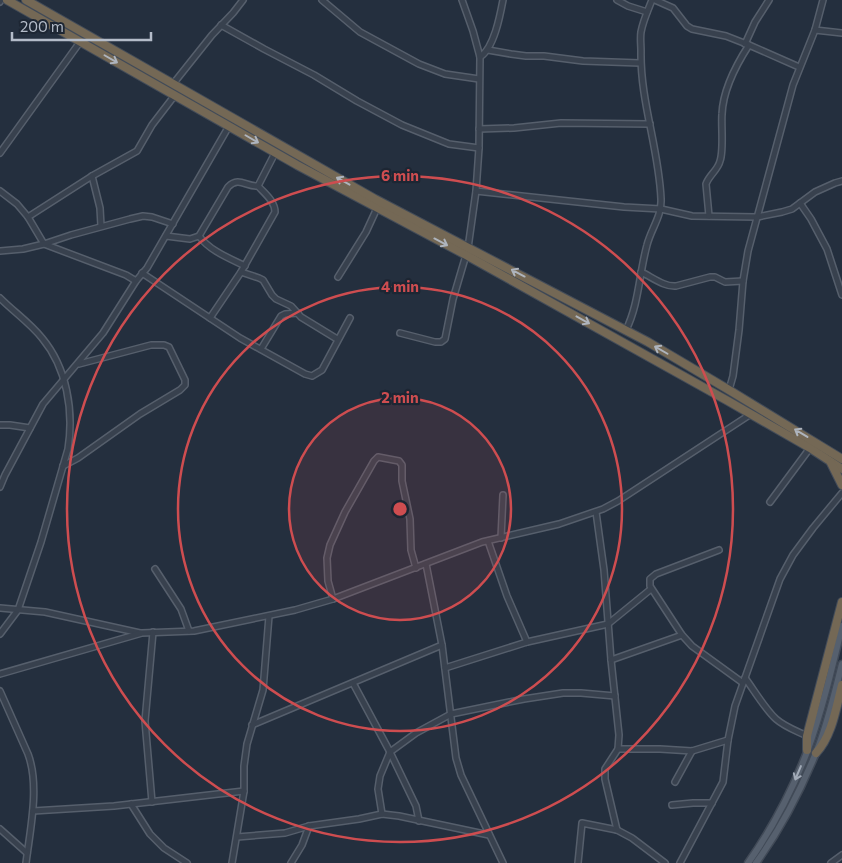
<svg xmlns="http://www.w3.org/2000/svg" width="842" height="863" font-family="Commissioner,sans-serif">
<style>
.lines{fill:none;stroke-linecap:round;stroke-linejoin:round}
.minor-casing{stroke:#565f6c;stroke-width:8}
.major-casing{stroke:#414a57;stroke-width:9}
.highway-casing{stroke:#434c59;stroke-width:10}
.minor{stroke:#38414e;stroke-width:5}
.major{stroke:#56606e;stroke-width:6}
.highway{stroke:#746855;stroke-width:8}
.oneway{stroke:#aeb4bd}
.oneway2{stroke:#a1aab7}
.ring{fill:none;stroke:#ce4d50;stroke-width:2.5}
.centre{fill:#ce4d50;stroke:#1d2633;stroke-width:2.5}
.ring-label{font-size:15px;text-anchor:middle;font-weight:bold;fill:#ce4d50;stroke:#1d2633;stroke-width:4.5;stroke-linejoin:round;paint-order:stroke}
</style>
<rect width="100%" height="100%" fill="#242f3e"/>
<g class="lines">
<g class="minor-casing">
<g id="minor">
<polyline points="322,0 360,32 419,64 445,74 479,79"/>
<polyline points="462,0 473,31 480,57 479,148 476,191 468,248"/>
<polyline points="617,0 628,6 647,12"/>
<polyline points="655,0 673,8 687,26 692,29 726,36 749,45 799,67"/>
<polyline points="0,2 1,0"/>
<polyline points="221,25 264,49 314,75 357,101 402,125 449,144 479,148"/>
<polyline points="815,30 842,33"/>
<polyline points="745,44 755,22 769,0"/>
<polyline points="488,50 511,54 526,56 544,56 583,61 640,63"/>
<path d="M 480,57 C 494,48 500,16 503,0"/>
<polyline points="173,84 212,35 233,13 243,0"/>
<polyline points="479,129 514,128 561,123 650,124"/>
<polyline points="0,153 80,42"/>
<polyline points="92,176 100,208 101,226"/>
<polyline points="258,186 275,153"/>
<polyline points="0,191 17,204 28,217 44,244 126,275 136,281"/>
<polyline points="476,191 624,207 661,209 692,216 757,217 782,212 792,209 815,192 835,183 842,181"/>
<polyline points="800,203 811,219 827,249 842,295"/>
<path d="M 709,216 L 706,184 C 709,175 718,170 720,161 C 724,150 721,126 722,114 C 723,89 736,65 749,45"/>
<polyline points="28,217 92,176 137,151 152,125 175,95"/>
<path d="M 166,236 L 190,239 L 199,236 L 228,187 C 239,176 246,187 258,186 C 264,193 275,201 275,212 L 241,272 L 210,318"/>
<path d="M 199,236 C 210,251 229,258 245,266"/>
<polyline points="0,251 23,249 44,244 71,235 130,219 143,216 152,217 173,224"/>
<polyline points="241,272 259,278 263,280 272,295 276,299 291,306 301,317 337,339"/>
<path d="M 641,272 C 652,277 664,287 676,286 L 710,277 L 715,277 L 725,282 L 743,281"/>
<polyline points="142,273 240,338 305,374 312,376 322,370 350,318"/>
<polyline points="338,277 366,232 378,206"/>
<path d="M 0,298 C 14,312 30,323 42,338 C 67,368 74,411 68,449 L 41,542 L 18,610 L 0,634"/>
<path d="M 626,330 C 639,304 639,274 647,245 C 651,229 662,216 661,199 C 659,149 640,101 641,51 C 641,45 640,38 641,32 C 643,21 648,10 652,0"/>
<polyline points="400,333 435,342 441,342 445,339 453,299 466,255"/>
<polyline points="261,349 281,316 285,314 298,313"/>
<polyline points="729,390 733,376 739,330 743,281 748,251 793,85 815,30 823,0"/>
<polyline points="0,425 10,425 30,428"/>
<polyline points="63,466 78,458 140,414 180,390 185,385 185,380 169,347 164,345 151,345 79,364"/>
<polyline points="0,487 5,475 43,404 103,333 136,281 147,268 229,126"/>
<polyline points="770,502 810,448"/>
<polyline points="596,512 604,570 611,660 619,735 618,749 605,769 605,779 617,830"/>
<polyline points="501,538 503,495"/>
<polyline points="488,541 507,596 527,642"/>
<polyline points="719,550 656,574 650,579 650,586 682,635 692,646 743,683"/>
<polyline points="426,564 442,645 456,758 461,775 503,863"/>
<polyline points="155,569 181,609 189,631"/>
<polyline points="333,599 328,581 327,558 330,545 345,512 374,461 378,457 399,461 402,465 402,481 410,519 411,550 416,568"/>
<polyline points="0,608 45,612 140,633"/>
<polyline points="611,660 682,635"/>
<polyline points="445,668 527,642 608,624 651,589"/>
<polyline points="0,674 142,633 194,631 295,610 333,599 482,542 559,524 603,509 618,501 751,414"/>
<path d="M 745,678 C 754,690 765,709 776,719 C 785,727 797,731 807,736"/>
<polyline points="353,683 390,752 416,806 419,821"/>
<path d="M 0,691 L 28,754 C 40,786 30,830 26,863"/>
<polyline points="252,725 442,645"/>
<polyline points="618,749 660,749 692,751 728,740"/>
<polyline points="675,782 692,751"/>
<polyline points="152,802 145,721 153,632"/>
<polyline points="131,804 150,834 164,848 187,863"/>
<polyline points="672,805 693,803 712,803"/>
<polyline points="33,811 114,806 244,791"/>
<polyline points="382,814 378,789 380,776 390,752 416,733 451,714 524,699 563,693 581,693 615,696"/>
<polyline points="0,829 27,853"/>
<polyline points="237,837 285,833 309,826 359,819 382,814 399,816 489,835"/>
<polyline points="232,863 244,791 244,766 247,744 263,690 269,616"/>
<polyline points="291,863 302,845 309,826"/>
<polyline points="578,863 582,823 617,830 632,838 665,863"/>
<polyline points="680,863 723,782 728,740 735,706 780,579 793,555 813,528 842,493"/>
<polyline points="831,863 842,855"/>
</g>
</g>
<g class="major-casing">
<g id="major">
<path d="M 748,863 C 772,829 792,791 807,752 C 822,711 832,668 842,626"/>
<path d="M 756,863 C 782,827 803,786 819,745 C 829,718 835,691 842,664"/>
</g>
</g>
<g class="highway-casing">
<g id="highway">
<polyline points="7,0 297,165 466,255 728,401 810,448 842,469"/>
<polyline points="26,0 375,199 648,342 729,390 842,459"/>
<polyline points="831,463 842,485"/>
<polyline points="807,750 807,736 842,602"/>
<path d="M 816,753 C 832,736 836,708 842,685"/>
</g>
</g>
<use href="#minor" class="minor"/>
<use href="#major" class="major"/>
<use href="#highway" class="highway"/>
</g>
<defs><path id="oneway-shaft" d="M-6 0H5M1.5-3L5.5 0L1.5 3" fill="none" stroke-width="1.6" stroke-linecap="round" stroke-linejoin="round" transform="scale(1.25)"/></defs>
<g class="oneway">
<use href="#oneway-shaft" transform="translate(111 59) rotate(30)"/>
<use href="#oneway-shaft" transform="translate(252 139) rotate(30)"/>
<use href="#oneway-shaft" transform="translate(343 181) rotate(-151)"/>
<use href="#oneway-shaft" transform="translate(441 242) rotate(28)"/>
<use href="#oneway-shaft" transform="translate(518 273) rotate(-152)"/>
<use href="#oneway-shaft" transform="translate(583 320) rotate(29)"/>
<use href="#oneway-shaft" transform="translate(661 350) rotate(-150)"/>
<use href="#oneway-shaft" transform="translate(801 433) rotate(-149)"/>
</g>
<use class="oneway2" href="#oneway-shaft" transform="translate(798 773) rotate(113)"/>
<circle cx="400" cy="509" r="111" fill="#ce4d50" fill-opacity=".12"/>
<g class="ring">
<circle cx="400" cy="509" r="111"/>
<circle cx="400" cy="509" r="222"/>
<circle cx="400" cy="509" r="333"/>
</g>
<circle cx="400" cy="509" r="8" class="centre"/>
<g class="ring-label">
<text x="400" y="181">6 min</text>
<text x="400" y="292">4 min</text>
<text x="400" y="403">2 min</text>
</g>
<path d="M12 32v8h139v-8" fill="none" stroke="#b4bcc9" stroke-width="2.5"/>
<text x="20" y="32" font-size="15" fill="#b4bcc9" stroke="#1d2633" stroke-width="4" paint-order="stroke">200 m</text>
</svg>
